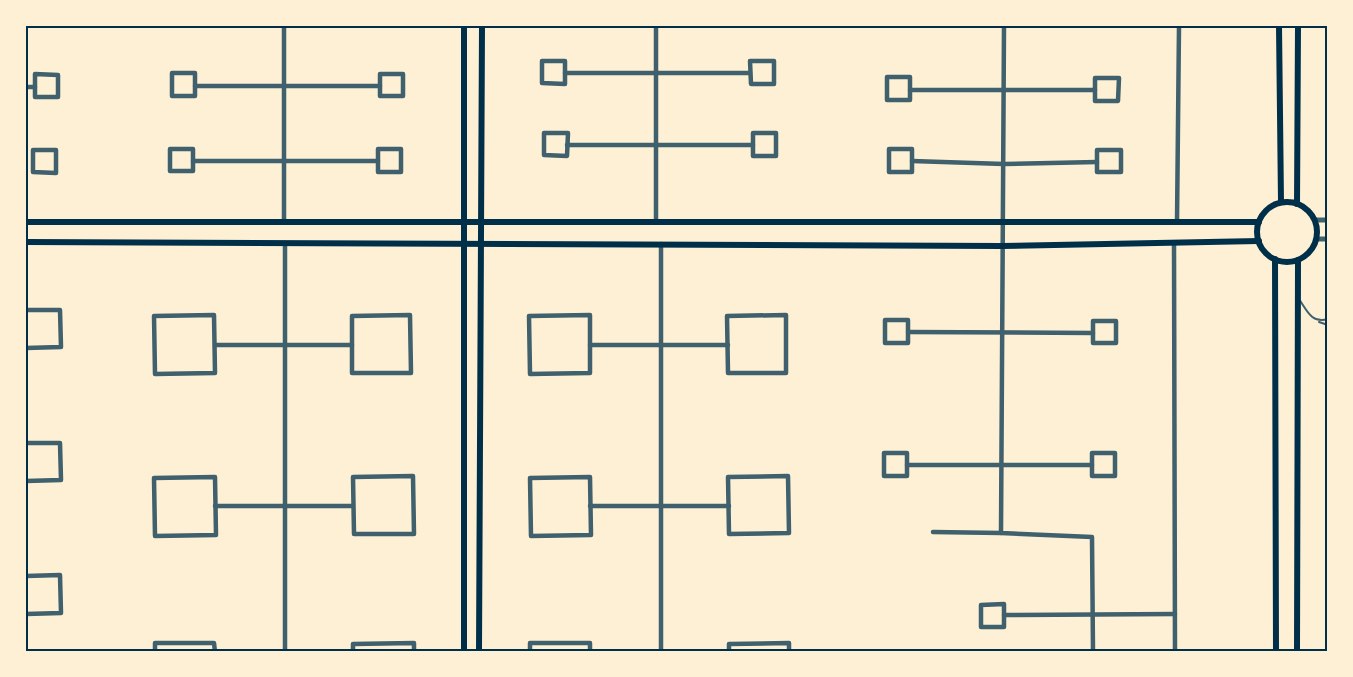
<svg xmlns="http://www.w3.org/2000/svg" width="1353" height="677" font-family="Poppins,sans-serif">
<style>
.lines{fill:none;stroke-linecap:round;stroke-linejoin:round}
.service{stroke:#3f606c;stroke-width:2}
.minor{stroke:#3f606c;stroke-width:4.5}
.tertiary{stroke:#3f606c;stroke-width:5}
.secondary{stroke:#003049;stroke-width:6}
.neatline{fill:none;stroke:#003049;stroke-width:2}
</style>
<rect width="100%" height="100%" fill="#fdf0d5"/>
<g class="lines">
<g class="service">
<path d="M 1299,299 C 1307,311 1312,324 1328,319"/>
<polyline points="1319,322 1328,325"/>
</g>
<g class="minor">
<polyline points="1004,26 1001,533 1092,537 1093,652"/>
<polygon points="542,61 565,61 565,84 542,83"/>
<polygon points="750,61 774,61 774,84 751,84"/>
<rect x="172" y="73" width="23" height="23"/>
<polyline points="565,73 750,73"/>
<polygon points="35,74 58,75 58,97 35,97"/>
<rect x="380" y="74" width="23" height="22"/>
<rect x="887" y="77" width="23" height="23"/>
<polygon points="1095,78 1119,78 1118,101 1095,101"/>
<polyline points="195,86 380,86"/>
<polyline points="26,87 35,87"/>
<polyline points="910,90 1095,90"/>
<polygon points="544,133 568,133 567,156 544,155"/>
<rect x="753" y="133" width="23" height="23"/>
<polyline points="567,145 753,145"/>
<rect x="170" y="149" width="23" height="22"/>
<rect x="378" y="149" width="23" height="23"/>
<rect x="889" y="149" width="23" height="23"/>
<polygon points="33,150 56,150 56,173 33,172"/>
<rect x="1097" y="150" width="24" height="22"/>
<polyline points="193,161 378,161"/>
<polyline points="912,161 1004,164 1097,162"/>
<polyline points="284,222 284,26"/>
<polyline points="656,222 656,26"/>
<polyline points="1177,222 1179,26"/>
<polyline points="285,243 285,652"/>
<polyline points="661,244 661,652"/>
<polyline points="1174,244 1175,652"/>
<polyline points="26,310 60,310 61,347 26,348"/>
<polygon points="214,315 215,373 155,374 154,316"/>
<polygon points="410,315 411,373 352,373 352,316"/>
<polygon points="590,315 590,373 530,374 529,316"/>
<polygon points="786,315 786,373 728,373 727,316"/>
<rect x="885" y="320" width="23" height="23"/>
<rect x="1093" y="321" width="23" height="22"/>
<polyline points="908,332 1093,333"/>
<polyline points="215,345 352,345"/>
<polyline points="590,345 728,345"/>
<polyline points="26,443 60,443 61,480 26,481"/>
<rect x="884" y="453" width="23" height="23"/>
<rect x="1092" y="453" width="23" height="23"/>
<polyline points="907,465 1092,465"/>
<polygon points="413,476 414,534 354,534 353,477"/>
<polygon points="788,476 789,533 729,534 728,477"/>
<polygon points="215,477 216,535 155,536 154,478"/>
<polygon points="590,477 591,535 531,536 530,478"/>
<polyline points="215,506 353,506"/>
<polyline points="590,506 729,506"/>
<polyline points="933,532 1001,533"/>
<polyline points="26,576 60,575 61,613 26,614"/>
<polygon points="1004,604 1004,627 981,627 981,605"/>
<polyline points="1004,615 1175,614"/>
<polyline points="155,652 155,643 214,643 215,652"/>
<polyline points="353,652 353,644 414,643 414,652"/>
<polyline points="530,652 530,643 590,643 590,652"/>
<polyline points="729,652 729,644 789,643 789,652"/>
</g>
<g class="tertiary">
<polyline points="1315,220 1328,220"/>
<polyline points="1316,239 1328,239"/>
</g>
<g class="secondary">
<polyline points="1279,26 1281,202"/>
<circle cx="1287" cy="232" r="30"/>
<polyline points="1297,204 1298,26"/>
<polyline points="26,222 1259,222"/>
<polyline points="26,242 1002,246 1259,241"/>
<polyline points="1275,259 1276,652"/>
<polyline points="464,652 464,26"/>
<polyline points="479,652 482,26"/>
<polyline points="1297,652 1298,260"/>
</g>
</g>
<rect width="1353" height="677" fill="none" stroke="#fdf0d5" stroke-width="54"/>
<rect x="27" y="27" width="1299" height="623" class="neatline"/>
</svg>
